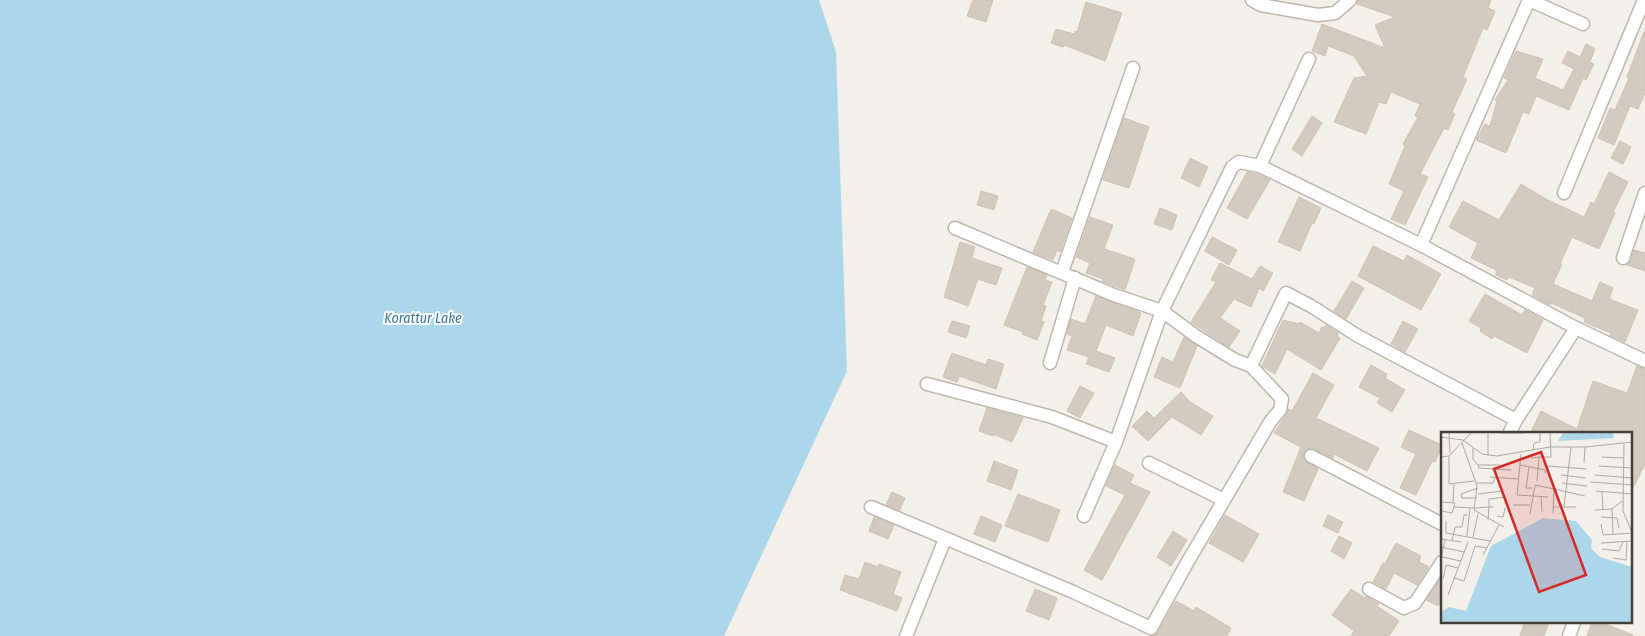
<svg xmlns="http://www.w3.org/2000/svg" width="1645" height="636" font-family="'Fira Sans Condensed',sans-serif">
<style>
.water{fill:#acd6ea}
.building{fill:#d4cbc0;stroke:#cec2b4}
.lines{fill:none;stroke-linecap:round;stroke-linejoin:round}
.street-casing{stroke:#beb7ad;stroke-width:15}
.street{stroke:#fff;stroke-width:12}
.labels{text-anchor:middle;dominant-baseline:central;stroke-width:4;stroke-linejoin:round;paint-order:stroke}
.water-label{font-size:14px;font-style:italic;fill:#37789a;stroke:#fff}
.inset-road{fill:none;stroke:#aeaaa3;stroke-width:1}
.view{fill:#d62828;fill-opacity:0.15;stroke:#d62828;stroke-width:2.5}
.inset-edge{fill:none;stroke:#474039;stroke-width:2.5}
</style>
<rect width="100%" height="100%" fill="#f3f0ea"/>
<polygon class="water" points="0,0 819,0 836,52 847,371 724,636 0,636"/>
<g class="building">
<polygon points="973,0 993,0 986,22 967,16"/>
<polygon points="1358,0 1491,0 1488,8 1495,11 1487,30 1483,28 1463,77 1467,79 1452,112 1455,114 1448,130 1444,128 1420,174 1428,177 1405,225 1391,219 1404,191 1389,184 1405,146 1403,144 1418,117 1415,116 1420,104 1391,92 1386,104 1379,102 1366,134 1334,122 1354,78 1367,76 1354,56 1328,46 1325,56 1312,51 1322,24 1385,48 1375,25 1395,17 1357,4"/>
<polygon points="1086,2 1122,13 1105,61 1064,45 1063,47 1051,43 1056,29 1074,34 1075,31 1077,32"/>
<polygon points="1644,32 1645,32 1645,93 1638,109 1630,106 1614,145 1598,138 1610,108 1615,110 1629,78 1627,77"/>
<polygon points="1586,44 1595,49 1590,62 1594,64 1586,80 1583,78 1569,110 1536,96 1529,114 1523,112 1506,153 1476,140 1485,124 1490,126 1497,101 1495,100 1508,80 1504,78 1516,51 1543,59 1535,78 1563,90 1574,69 1562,63 1568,51 1580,57"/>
<polygon points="1312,116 1322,123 1302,156 1292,149"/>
<polygon points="1124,118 1149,127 1129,188 1103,180"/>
<polygon points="1620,141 1631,147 1623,164 1611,158"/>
<polygon points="1190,158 1208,167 1199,187 1181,178"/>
<polygon points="1247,172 1257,174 1270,180 1247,219 1227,208"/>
<polygon points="1609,172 1628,182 1613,212 1615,213 1599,249 1572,237 1560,264 1562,264 1553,284 1592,301 1600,282 1613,288 1609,299 1638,310 1625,342 1610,335 1611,333 1584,322 1585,318 1551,303 1550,305 1532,295 1535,288 1509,277 1507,280 1496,275 1496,270 1471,258 1478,243 1449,227 1463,201 1499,220 1521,184 1546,199 1584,217 1591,202 1594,204"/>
<polygon points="981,191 998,196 994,210 977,205"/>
<polygon points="1299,197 1321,208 1314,224 1312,223 1300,251 1278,242"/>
<polygon points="1160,208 1177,215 1172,230 1154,224"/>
<polygon points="1051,209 1072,218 1060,252 1057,250 1053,260 1033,252"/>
<polygon points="1090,217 1113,225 1104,249 1135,259 1125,290 1102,281 1103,279 1086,273 1090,263 1076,257"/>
<polygon points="1212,237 1237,250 1229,265 1205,251"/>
<polygon points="960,242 975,247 972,258 1002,268 996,285 978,279 968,306 944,297"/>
<polygon points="1373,246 1404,261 1407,255 1441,274 1421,310 1358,276"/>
<polygon points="1634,250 1645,253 1645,271 1627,265 1631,261"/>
<polygon points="1220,263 1252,279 1260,266 1273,273 1263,291 1259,288 1251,307 1234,299 1220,318 1240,331 1229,347 1191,322 1216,282 1211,280"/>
<polygon points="1027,267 1047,275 1045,280 1052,282 1043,305 1046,306 1041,321 1044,322 1037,340 1022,334 1023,332 1004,325"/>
<polygon points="1352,281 1364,288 1346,319 1334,311"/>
<polygon points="1485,294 1522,315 1525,310 1543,320 1527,353 1494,336 1492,339 1480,331 1481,328 1469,321"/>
<polygon points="1096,296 1141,313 1133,336 1106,325 1096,351 1115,358 1109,372 1086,364 1089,357 1067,350 1072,336 1067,334 1071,319 1085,324"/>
<polygon points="1283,320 1299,324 1300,322 1319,333 1322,327 1325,328 1326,325 1338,333 1337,336 1340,338 1321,370 1287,349 1275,374 1262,366"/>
<polygon points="952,321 970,326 966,338 948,332"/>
<polygon points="1403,321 1418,329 1405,352 1391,344"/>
<polygon points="1184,337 1197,346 1180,388 1154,377 1162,357 1173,362"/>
<polygon points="952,353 986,365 988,359 1004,364 996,389 959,376 957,382 943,377"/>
<polygon points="1371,365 1387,374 1385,378 1405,390 1392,412 1377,403 1380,398 1359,387"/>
<polygon points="1637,366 1645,369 1645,464 1631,492 1631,434 1588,434 1580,431 1585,434 1530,434 1541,411 1577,429 1593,381 1627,393"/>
<polygon points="1313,373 1334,385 1316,418 1379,448 1367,471 1334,454 1333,458 1314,449 1306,449 1303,456 1304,460 1318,469 1304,501 1283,492 1301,447 1274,433 1286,415 1289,409 1292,411"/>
<polygon points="1080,386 1094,393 1080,418 1067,411"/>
<polygon points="1181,392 1190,402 1213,416 1201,435 1172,417 1148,441 1132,426 1147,411 1154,418"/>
<polygon points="987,408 1023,418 1012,442 993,434 993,436 979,431"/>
<polygon points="1409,430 1442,445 1435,462 1432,461 1416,495 1400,488 1416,454 1401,447"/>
<polygon points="994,461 1018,470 1011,490 987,481"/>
<polygon points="1115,465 1134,475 1130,483 1150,492 1102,580 1084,570 1125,495 1106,486"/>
<polygon points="892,492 905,498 900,510 886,505"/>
<polygon points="1018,494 1060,510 1048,542 1005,526"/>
<polygon points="1225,515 1259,534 1243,562 1209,543"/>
<polygon points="1328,515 1343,522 1338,533 1323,526"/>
<polygon points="981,516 1002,525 995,542 974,534"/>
<polygon points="874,517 894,525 888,539 869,531"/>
<polygon points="1173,531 1187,540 1171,566 1157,557"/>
<polygon points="1339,536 1352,543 1344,559 1331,551"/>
<polygon points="1396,543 1421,556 1419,562 1429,567 1417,585 1394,573 1386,589 1373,582 1383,563 1385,564"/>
<polygon points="865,562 878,567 879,564 901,572 893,594 902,598 897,611 840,590 845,575 859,579"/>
<polygon points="1442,576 1442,598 1438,606 1426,600"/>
<polygon points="1035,589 1057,598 1049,620 1026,611"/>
<polygon points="1351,589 1365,598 1366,596 1379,604 1377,606 1399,621 1389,636 1351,636 1354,631 1332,615"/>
<polygon points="1176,601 1194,611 1196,607 1231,628 1227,636 1152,636 1158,632"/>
<polygon points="1524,622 1549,622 1544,636 1520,636"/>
<polygon points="1592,622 1600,622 1633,635 1633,636 1587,636"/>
</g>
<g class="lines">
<g class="street-casing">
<g id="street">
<polyline points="1252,0 1261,5 1318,15 1335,13 1350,0"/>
<polyline points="1529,0 1583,24"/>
<polyline points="1260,166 1309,59"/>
<polyline points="1564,193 1644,0"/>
<polyline points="1421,245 1529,0"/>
<polyline points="1623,258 1645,193"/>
<polyline points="1062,272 1133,68"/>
<polyline points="1050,363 1075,278"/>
<polyline points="1251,366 1286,293 1311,306 1358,336 1516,420"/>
<polyline points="927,384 1052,417 1116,442"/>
<polyline points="1509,434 1516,420 1576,328"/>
<polyline points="1311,456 1442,524"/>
<polyline points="1149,463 1224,500"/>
<polyline points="871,507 1071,591 1151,628 1187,563 1270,422 1280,410 1282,399 1251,366 1235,360 1196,336 1162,311 1114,295 955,228"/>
<polyline points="1084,516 1116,442 1162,311 1232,167 1239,162 1260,166 1421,245 1576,328 1645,361"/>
<polyline points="1369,589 1404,608 1415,603 1442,562"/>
<polyline points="906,636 945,539"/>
<polyline points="1569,636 1574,622"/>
</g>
</g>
<use href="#street" class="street"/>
</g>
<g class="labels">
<g class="water-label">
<text x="423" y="318">Korattur Lake</text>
</g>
</g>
<g transform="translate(1441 432)">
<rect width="191" height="191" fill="#f3f0ea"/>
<path d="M 122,1 L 172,1 L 173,6 L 117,9 ZM 102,86 L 135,89 L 151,108 L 150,116 L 159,125 L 191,135 L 191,191 L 0,191 L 0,180 L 8,175 L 25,179 L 50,114 Z" fill="#acd6ea"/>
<path class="inset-road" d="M 8,1 L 9,21M 58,1 L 84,1M 0,5 L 22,8M 22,8 L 41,22 L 56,24 L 109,15 L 144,15 L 192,10M 190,10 L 192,25M 21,11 L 36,54 L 33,78 L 63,95M 183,12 L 182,79 L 192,103M 32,16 L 32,27 L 37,33 L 59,33M 92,18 L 93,11 L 99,10 L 99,1M 80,22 L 76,63 L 107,65M 8,24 L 8,52 L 33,49M 47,24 L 47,1M 0,25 L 8,24 L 30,1M 98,25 L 110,25 L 109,1M 161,25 L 183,26M 90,26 L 98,25 L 96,49M 143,31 L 144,15M 37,33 L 38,36 L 70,38M 79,33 L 104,38 L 104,41M 106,34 L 146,37M 158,34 L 192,36M 88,35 L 85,56 L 91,56M 120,43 L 145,46M 154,43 L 192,46M 49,45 L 77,47M 149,50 L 192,53M 35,51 L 52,51 L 54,45M 121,51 L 146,54M 113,57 L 144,64M 155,59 L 192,62M 161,60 L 162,78M 100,64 L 101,80M 36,66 L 21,66 L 20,62 L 37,56M 0,70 L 14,71 L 13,75 L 34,76 L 48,75 L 48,67 L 64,65 L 61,59 L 37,62M 12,71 L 13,52M 72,73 L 89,73M 112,75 L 135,75M 123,75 L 130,15M 171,77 L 172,102M 154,78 L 171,77 L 181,69M 0,79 L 11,81 L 13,75M 89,82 L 94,53 L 113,57 L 112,81M 56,84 L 62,85 L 64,76M 160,85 L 176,86 L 178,96M 47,88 L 48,75 L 53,75M 5,89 L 5,101 L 49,109M 160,92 L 162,103 L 192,101M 26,104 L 29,76M 32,105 L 37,82M 0,107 L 20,110M 11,109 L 14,95 L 21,95 L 23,83 L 27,83M 160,111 L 192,109M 0,115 L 23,120M 161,117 L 178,119 L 182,110M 42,123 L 58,93M 1,125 L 20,129M 0,126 L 4,108M 172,126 L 185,128 L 186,110M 13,146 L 23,149 L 34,114 L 46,116M 2,147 L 5,133 L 17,136M 7,163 L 27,110"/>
<path class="view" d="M 100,20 L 145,143 L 98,160 L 53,37 Z"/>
<rect width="191" height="191" class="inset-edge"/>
</g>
</svg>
